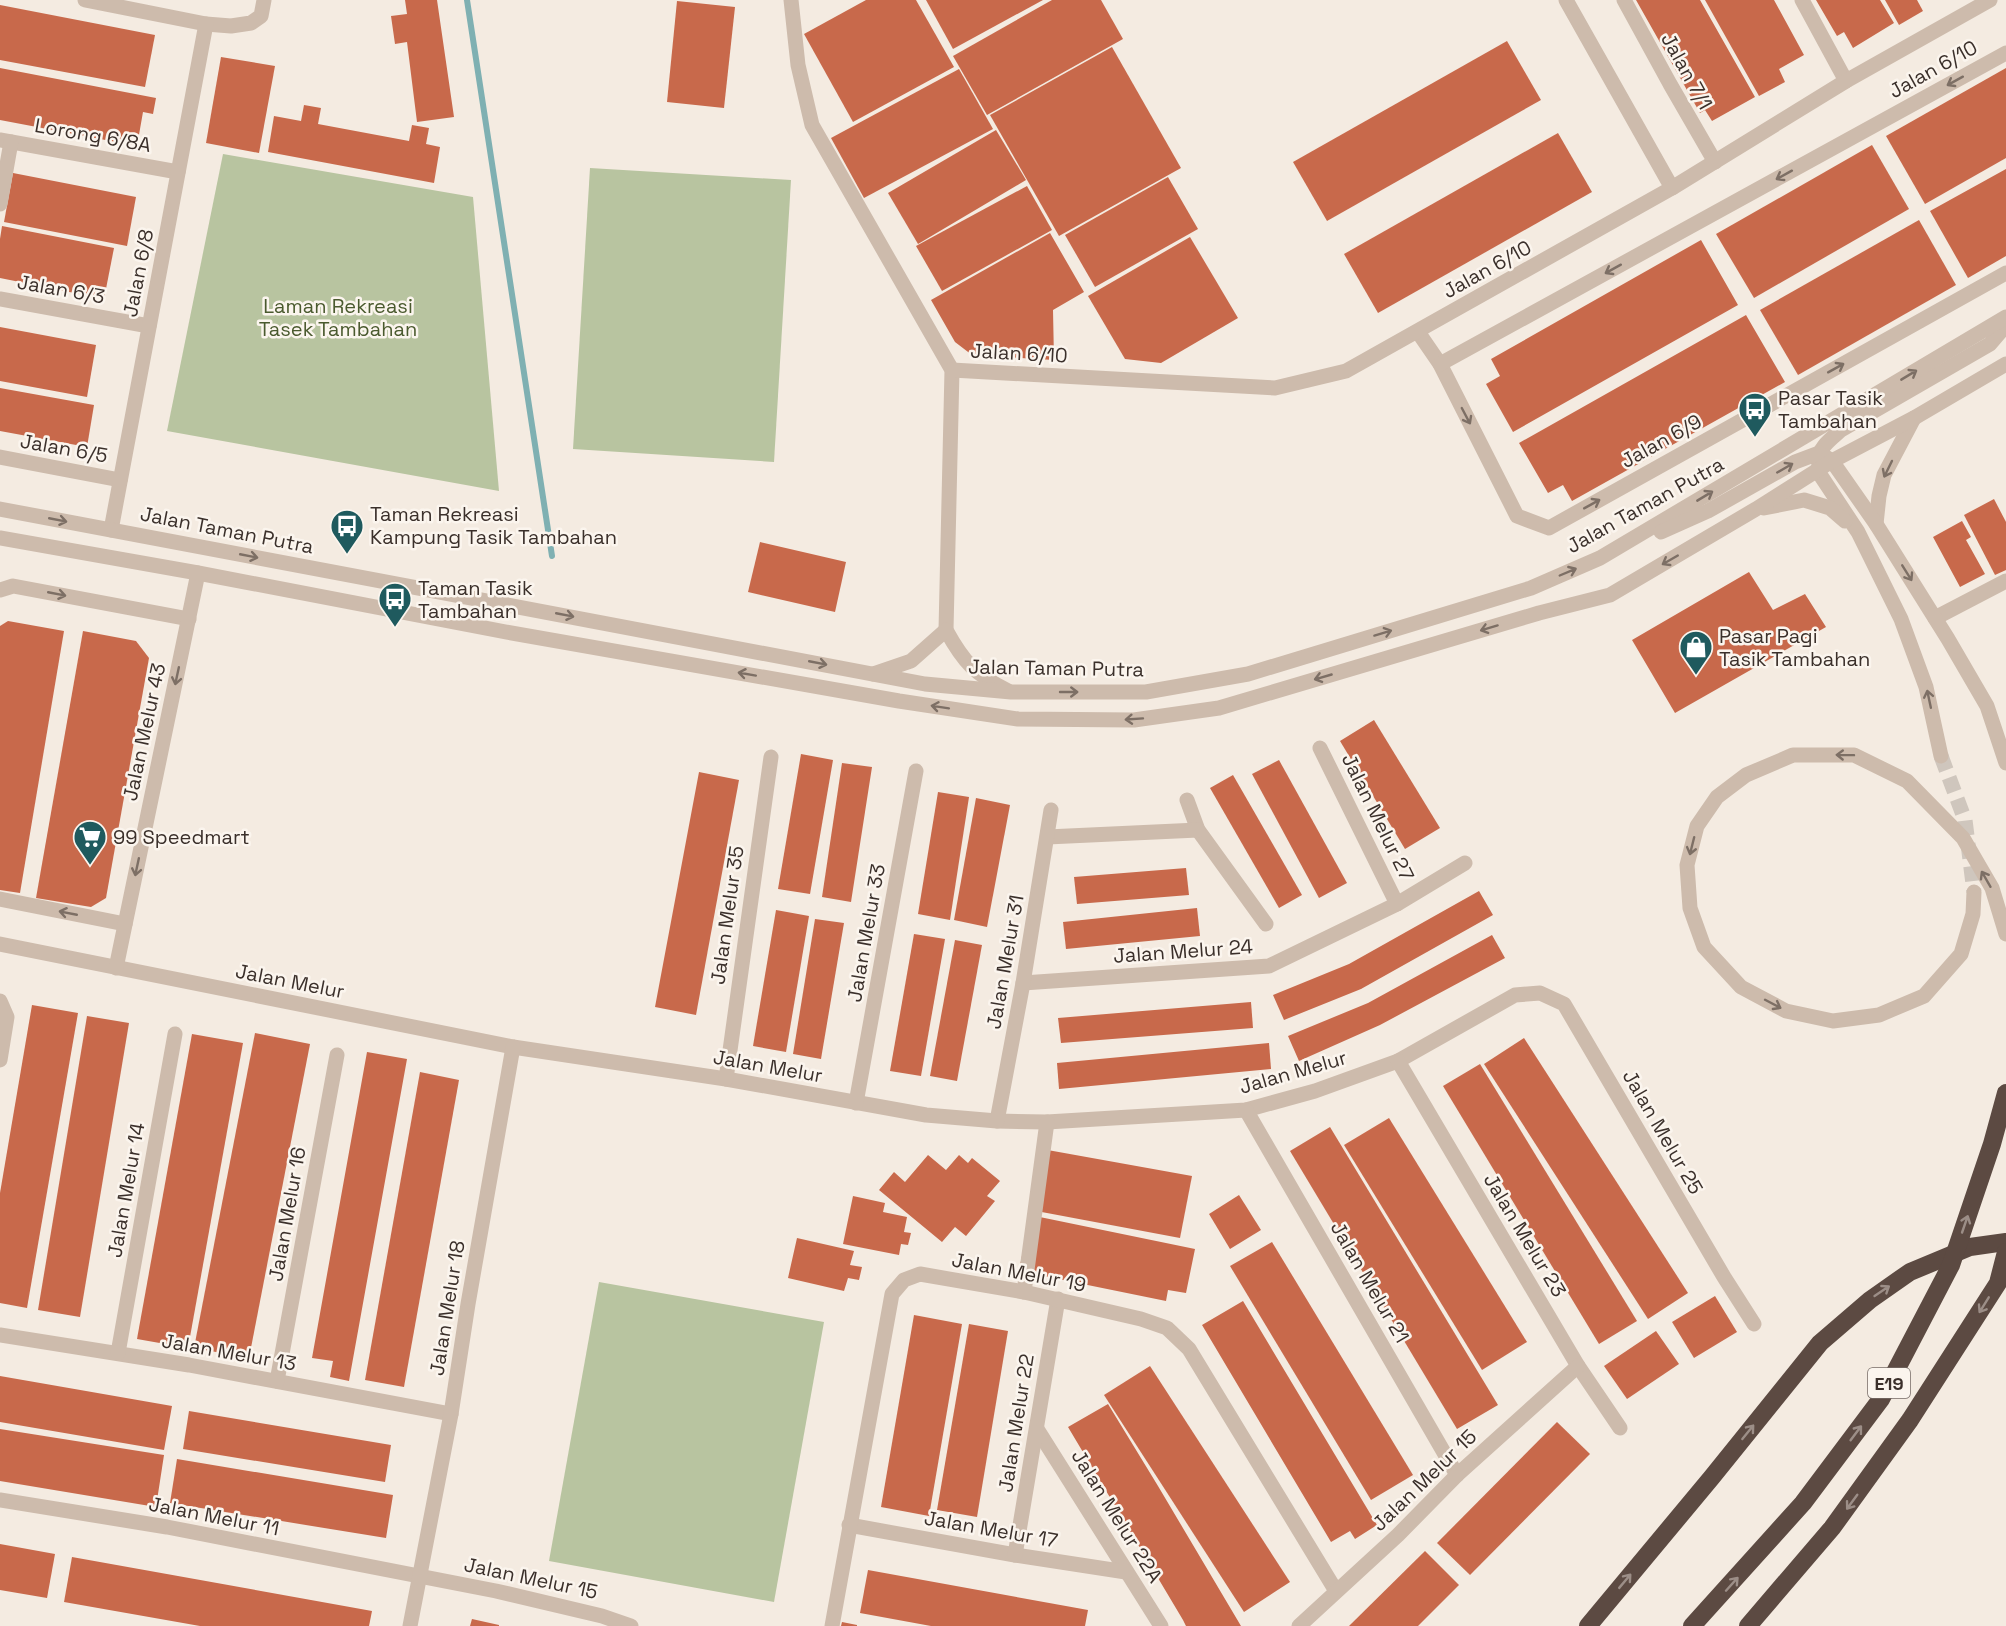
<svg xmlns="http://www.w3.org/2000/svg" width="2006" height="1626" font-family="'Space Grotesk',sans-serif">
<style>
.green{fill:#b8c4a0}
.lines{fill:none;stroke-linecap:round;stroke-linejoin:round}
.stream{stroke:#7fb0b2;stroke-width:6}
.building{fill:#c8694b}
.tertiary-tunnel{stroke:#cfc6bd;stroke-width:15;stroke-dasharray:15 8;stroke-linecap:butt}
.minor{stroke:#cdbbac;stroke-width:15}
.tertiary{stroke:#cdbbac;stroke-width:15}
.motorway{stroke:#5c4a42;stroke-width:18}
.motorway-bridge{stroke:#5c4a42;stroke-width:18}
.oneway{stroke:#7d6f65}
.oneway2{stroke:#9c8e87}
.labels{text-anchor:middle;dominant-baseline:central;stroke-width:5;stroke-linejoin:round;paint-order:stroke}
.shield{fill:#fbf5ee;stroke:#756b66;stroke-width:1.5}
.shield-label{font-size:18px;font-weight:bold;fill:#3b302b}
.street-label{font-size:20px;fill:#3b302b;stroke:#fbf5ee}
.park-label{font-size:20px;fill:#4a5a2e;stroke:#fbf5ee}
.poi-label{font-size:20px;fill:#3b302b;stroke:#fbf5ee;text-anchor:start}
</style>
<rect width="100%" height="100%" fill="#f4ebe1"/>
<g class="green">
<polygon points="223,154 473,197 499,491 167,431"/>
<polygon points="590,168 791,180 774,462 573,449"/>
<polygon points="599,1282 824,1322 774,1602 549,1561"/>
</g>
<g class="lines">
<polyline class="stream" points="467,0 552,556"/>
</g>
<g class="building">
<polygon points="405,0 437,0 454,117 417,122 407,42 395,44 391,16 407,14"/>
<polygon points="866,0 916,0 954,67 853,122 804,34"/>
<polygon points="926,0 1043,0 953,49"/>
<polygon points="1052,0 1101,0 1123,39 987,115 953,56"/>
<polygon points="1636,0 1700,0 1755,97 1712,121 1705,110 1700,113"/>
<polygon points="1705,0 1774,0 1804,55 1779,69 1785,82 1759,96"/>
<polygon points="1816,0 1880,0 1894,23 1853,48 1844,32 1837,36"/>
<polygon points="1885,0 1917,0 1923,11 1899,25"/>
<polygon points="677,1 735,7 724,108 667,102"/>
<polygon points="0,5 155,35 145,87 0,60"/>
<polygon points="1507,41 1541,100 1327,221 1293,162"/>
<polygon points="1112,47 1181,168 1059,236 990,115"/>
<polygon points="221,57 275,66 259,153 206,143"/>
<polygon points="0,68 156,98 153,114 143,112 137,146 0,120"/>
<polygon points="2006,68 2006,158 1925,204 1886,136"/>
<polygon points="959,69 993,129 864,198 831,138"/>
<polygon points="304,105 321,108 318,124 409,141 412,125 429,128 426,144 440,147 434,183 268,152 274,116 301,121"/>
<polygon points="996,130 1026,180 918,244 888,193"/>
<polygon points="1558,133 1592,192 1378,313 1344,254"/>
<polygon points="1872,145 1909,209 1754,298 1716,234"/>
<polygon points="2006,169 2006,256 1968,278 1930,211"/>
<polygon points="13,173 136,197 127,246 4,222"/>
<polygon points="1168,177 1198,229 1095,287 1065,235"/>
<polygon points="1027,186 1052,230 942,291 916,246"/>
<polygon points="1919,220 1956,285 1798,375 1760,310"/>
<polygon points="2,226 114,248 104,299 0,278 0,239"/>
<polygon points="1050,233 1084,292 1053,310 1054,360 972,355 955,342 931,300"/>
<polygon points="1190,237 1238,318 1161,363 1125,359 1088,296"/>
<polygon points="1701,240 1738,305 1513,432 1486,384 1500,376 1491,359"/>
<polygon points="1746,315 1785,382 1572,501 1563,485 1548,493 1519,443"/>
<polygon points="0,327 96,345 87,397 0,381"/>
<polygon points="0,388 94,405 87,447 0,431"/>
<polygon points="1994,499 2006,522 2006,570 1995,575 1964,515"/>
<polygon points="1962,521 1971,537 1966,540 1985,574 1960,587 1933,537"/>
<polygon points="760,542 846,562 835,612 748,592"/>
<polygon points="1749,572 1773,610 1805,594 1826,627 1675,713 1632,640"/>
<polygon points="8,621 64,631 20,893 0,890 0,626"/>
<polygon points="83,631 136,641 149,658 106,898 91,907 36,898"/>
<polygon points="1374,720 1440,828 1405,849 1340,741"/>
<polygon points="801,754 833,760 810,894 778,889"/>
<polygon points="1279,760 1347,883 1319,898 1252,774"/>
<polygon points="842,763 872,767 851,902 822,897"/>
<polygon points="699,772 739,780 696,1015 655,1007"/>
<polygon points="1233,775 1302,895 1279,908 1210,788"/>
<polygon points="938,792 969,797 950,920 918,914"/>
<polygon points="976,798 1010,805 987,927 954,920"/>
<polygon points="1186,868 1189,895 1077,904 1074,877"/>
<polygon points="1479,891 1493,915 1361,989 1284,1020 1273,995 1349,964"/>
<polygon points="1197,908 1200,936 1066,949 1063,922"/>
<polygon points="776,910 809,916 786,1052 753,1046"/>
<polygon points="815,919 844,923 821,1059 793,1054"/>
<polygon points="914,934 945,939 921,1076 890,1071"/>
<polygon points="1492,935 1505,958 1380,1025 1299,1061 1288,1036 1368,1003"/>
<polygon points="955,940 982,945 957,1081 930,1076"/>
<polygon points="1251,1002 1253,1028 1061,1043 1058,1018"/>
<polygon points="32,1005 78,1013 27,1308 0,1303 0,1193"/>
<polygon points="87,1016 129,1023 80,1317 38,1310"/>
<polygon points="255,1033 310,1044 249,1358 194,1348"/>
<polygon points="192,1034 243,1043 188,1348 137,1339"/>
<polygon points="1524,1038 1688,1293 1648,1319 1484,1064"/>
<polygon points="1269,1043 1271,1069 1059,1089 1057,1063"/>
<polygon points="367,1052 407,1059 349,1381 330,1377 333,1361 312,1358"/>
<polygon points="1480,1064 1637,1321 1599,1344 1443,1086"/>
<polygon points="420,1072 459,1080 404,1387 365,1380"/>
<polygon points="1389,1118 1527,1342 1482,1370 1344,1145"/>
<polygon points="1330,1127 1498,1405 1457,1429 1290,1151"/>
<polygon points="1042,1149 1192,1176 1180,1238 1031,1210"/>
<polygon points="928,1155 946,1170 959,1155 968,1163 972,1158 1000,1181 987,1196 995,1201 966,1236 955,1227 942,1242 879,1190 894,1172 905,1182"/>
<polygon points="1239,1195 1261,1230 1230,1249 1209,1214"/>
<polygon points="853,1196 885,1203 883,1212 907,1217 904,1232 911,1233 908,1245 901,1244 899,1255 843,1244"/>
<polygon points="1030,1215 1195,1249 1186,1293 1168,1290 1166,1301 1019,1271"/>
<polygon points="797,1238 854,1251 850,1265 862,1267 859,1280 848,1278 844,1291 788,1278"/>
<polygon points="1272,1242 1413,1475 1371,1500 1230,1266"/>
<polygon points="1715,1296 1737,1332 1694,1358 1672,1322"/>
<polygon points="1243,1301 1377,1525 1355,1539 1350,1531 1331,1542 1202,1325"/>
<polygon points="914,1315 962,1324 929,1516 881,1507"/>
<polygon points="969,1324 1008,1331 977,1517 937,1510"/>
<polygon points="1656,1331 1679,1364 1627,1399 1604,1366"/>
<polygon points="1150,1366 1290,1582 1244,1612 1104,1395"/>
<polygon points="0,1376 172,1406 164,1450 0,1422"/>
<polygon points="1108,1404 1158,1486 1241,1626 1186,1626 1183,1620 1068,1427"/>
<polygon points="189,1411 391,1445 385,1482 183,1449"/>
<polygon points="1557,1422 1590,1454 1470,1575 1437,1543"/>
<polygon points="0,1429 164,1455 156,1507 0,1481"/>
<polygon points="177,1459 393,1495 386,1538 170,1503"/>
<polygon points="0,1544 55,1554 47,1598 0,1590"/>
<polygon points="1425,1551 1459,1585 1418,1626 1349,1626"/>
<polygon points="72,1557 372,1611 369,1626 200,1626 64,1602"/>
<polygon points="868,1570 1088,1610 1085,1626 931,1626 860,1613"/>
<polygon points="472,1619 499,1625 499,1626 470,1626"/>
<polygon points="842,1622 857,1625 857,1626 841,1626"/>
</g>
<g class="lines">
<polyline class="tertiary-tunnel" points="1941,756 1965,820 1974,892"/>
<g class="minor">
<polyline points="85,0 206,24 231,26 251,23 261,16 264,0"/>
<path d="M 791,0 L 798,65 L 812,125 L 952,370 L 946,630 C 964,663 975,674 1008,691"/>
<polyline points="1566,0 1672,188"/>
<polyline points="1624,0 1670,84 1715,162"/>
<polyline points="1802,0 1846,81"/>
<polyline points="0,140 178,172"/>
<polyline points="0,204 11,142"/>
<polyline points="0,299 149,326"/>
<polyline points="1418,332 1440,364 1517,516 1549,528 2006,273"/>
<polyline points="1440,364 2006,53"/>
<polyline points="952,370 1275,388 1346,371 1672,188 1846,81 1990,0"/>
<polyline points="0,457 120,480"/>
<polyline points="111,530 206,24"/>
<polyline points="0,590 13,586 189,619"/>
<polyline points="1935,618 2006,581"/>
<polyline points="873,674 911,661 946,630"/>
<polyline points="1320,748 1397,904"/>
<polyline points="1187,800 1198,830 1266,924"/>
<polyline points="1047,837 1198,830"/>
<polyline points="0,899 125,924"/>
<polyline points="0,944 513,1047 726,1079 926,1115 997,1121 1047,1122 1246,1110 1315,1091 1398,1061 1515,995 1540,993 1564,1004 1724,1277 1754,1324"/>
<polyline points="116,968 198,573"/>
<polyline points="1023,983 1269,966 1397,904 1465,863"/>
<polyline points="0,1001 7,1017 0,1060"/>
<polyline points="1398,1061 1578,1366 1620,1428"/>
<polyline points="726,1079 771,757"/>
<polyline points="856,1103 916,771"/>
<polyline points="1246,1110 1457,1475"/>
<polyline points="997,1121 1023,983 1051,810"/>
<polyline points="1024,1292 1047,1122"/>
<polyline points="0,1335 189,1365 451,1414"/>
<polyline points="118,1353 175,1034"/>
<polyline points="277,1381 337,1055"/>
<polyline points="1037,1429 1161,1626"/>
<polyline points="0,1500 167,1527 496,1591 602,1616 631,1626"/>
<polyline points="849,1525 1015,1555 1126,1572"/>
<polyline points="1015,1555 1058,1299"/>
<polyline points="410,1626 451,1414 468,1304 513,1047"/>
<polyline points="832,1626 892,1294 904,1280 920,1274 1024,1292 1141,1319 1167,1328 1189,1349 1336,1591"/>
<polyline points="1299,1626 1398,1535 1457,1475 1578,1366"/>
</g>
<g class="tertiary">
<path d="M 1818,461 C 1819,447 1831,439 1841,430 L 1990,344 L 2006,325"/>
<polyline points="1817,470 1858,532 1901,619 1926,687 1941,756"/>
<polyline points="1764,508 1804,500 1830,508 1845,521"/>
<polyline points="0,509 925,684 1011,692 1146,692 1248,674 1531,588 1600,558 2006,317"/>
<polyline points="1876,524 1879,496 1884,475 1914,418"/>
<polyline points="1661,532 1708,511 1795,462 1819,453 1832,461 1876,524 1948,639 1987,706 2006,763"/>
<polyline points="0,538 198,573 506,632 899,701 1018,719 1134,720 1219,708 1539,613 1610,595 1756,509 1832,461 1914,418 2006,364"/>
<polyline points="1974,892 1973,914 1961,954 1924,996 1879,1015 1833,1021 1786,1011 1741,987 1704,947 1690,908 1687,865 1697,826 1717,797 1746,775 1793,755 1854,755 1907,781 1963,838 1992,888 2006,934"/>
</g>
<g class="motorway">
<polyline points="1588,1626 1712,1477 1820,1343 1870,1300 1910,1272 1970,1247 2006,1242"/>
<polyline points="1748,1626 1832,1528 1910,1420 1998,1283 2006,1252"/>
</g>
<polyline class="motorway-bridge" points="1692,1626 1803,1503 1881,1399 1951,1265 1992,1144 2006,1093"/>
</g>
<defs><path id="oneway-shaft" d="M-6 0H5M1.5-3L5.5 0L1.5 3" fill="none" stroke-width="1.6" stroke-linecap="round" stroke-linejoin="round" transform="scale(1.5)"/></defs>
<g class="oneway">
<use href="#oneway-shaft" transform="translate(1955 81) rotate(151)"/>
<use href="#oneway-shaft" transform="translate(1784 175) rotate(151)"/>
<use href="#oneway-shaft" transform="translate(1613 269) rotate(151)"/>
<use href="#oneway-shaft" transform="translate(1836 368) rotate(-29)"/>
<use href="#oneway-shaft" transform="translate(1909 375) rotate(-31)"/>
<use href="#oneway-shaft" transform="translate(1466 416) rotate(62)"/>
<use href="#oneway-shaft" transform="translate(1785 468) rotate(-30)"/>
<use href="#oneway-shaft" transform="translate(1888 469) rotate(116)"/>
<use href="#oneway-shaft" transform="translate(1705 496) rotate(-31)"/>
<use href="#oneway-shaft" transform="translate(1592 504) rotate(-29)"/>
<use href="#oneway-shaft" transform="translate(58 520) rotate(11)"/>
<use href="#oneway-shaft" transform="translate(249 556) rotate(11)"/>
<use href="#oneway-shaft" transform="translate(1670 560) rotate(150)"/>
<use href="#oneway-shaft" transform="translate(1568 572) rotate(-23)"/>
<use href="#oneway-shaft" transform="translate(1907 573) rotate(58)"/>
<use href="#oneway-shaft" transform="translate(57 594) rotate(11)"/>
<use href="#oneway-shaft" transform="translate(565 615) rotate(11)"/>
<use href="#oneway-shaft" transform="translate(1489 628) rotate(163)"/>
<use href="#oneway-shaft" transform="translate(1383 633) rotate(-17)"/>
<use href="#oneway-shaft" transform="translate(818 663) rotate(11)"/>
<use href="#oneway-shaft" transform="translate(747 674) rotate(-170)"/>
<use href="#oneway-shaft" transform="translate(177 676) rotate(102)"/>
<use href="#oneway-shaft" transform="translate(1323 677) rotate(164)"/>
<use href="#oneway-shaft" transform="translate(1069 692)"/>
<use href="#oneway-shaft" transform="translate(1929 699) rotate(-102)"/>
<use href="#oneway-shaft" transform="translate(940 707) rotate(-171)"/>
<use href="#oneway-shaft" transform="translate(1134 719) rotate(176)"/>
<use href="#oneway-shaft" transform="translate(1845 755) rotate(-179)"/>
<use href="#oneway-shaft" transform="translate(1692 846) rotate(104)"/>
<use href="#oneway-shaft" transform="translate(137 867) rotate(102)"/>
<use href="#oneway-shaft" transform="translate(1986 879) rotate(-120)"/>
<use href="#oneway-shaft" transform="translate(68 913) rotate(-169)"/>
<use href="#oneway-shaft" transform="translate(1773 1004) rotate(28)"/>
</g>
<g class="oneway2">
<use href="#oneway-shaft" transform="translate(1965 1224) rotate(-71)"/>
<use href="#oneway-shaft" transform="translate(1882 1291) rotate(-34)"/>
<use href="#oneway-shaft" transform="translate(1984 1305) rotate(122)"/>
<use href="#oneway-shaft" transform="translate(1748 1432) rotate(-51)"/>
<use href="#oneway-shaft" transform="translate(1856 1433) rotate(-53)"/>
<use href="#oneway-shaft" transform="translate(1852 1502) rotate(126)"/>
<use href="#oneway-shaft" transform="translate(1625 1581) rotate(-50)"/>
<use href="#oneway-shaft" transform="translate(1732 1584) rotate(-48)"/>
</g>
<defs>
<g id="bus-pin" transform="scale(1.725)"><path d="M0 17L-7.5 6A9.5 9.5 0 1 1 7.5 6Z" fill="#1f5a5e" stroke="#fbf5ee"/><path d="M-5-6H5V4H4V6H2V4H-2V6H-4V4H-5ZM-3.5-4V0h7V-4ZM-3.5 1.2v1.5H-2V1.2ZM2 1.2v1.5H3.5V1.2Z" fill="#fff"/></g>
<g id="shop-pin" transform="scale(1.725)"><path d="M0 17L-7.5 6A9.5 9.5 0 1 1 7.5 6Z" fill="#1f5a5e" stroke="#fbf5ee"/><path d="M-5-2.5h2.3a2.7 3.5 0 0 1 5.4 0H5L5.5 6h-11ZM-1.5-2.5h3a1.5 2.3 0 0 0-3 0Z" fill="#fff"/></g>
<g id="supermarket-pin" transform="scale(1.725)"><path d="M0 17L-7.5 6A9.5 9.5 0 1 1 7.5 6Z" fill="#1f5a5e" stroke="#fbf5ee"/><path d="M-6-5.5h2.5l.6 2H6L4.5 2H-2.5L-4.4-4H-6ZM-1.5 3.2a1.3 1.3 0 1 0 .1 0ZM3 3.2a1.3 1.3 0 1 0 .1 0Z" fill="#fff"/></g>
</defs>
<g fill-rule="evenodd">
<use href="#bus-pin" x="1755" y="409"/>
<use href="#bus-pin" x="347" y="526"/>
<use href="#bus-pin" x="395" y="599"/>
<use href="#shop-pin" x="1696" y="647"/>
<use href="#supermarket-pin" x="90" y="837"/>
</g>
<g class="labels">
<rect class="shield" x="1868" y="1368" width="42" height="30" rx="4.5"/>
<g class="shield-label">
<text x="1889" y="1383">E19</text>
</g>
<g class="street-label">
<text transform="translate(1933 69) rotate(-29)">Jalan 6/10</text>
<text transform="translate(1687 71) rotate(61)">Jalan 7/1</text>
<text transform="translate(93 135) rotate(10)">Lorong 6/8A</text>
<text transform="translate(1487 269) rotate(-29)">Jalan 6/10</text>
<text transform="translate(138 273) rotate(-79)">Jalan 6/8</text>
<text transform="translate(61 289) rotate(10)">Jalan 6/3</text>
<text transform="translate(1019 353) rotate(3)">Jalan 6/10</text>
<text transform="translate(1661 441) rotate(-29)">Jalan 6/9</text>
<text transform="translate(64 448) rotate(10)">Jalan 6/5</text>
<text transform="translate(1645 505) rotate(-29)">Jalan Taman Putra</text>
<text transform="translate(227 530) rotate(11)">Jalan Taman Putra</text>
<text transform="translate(1056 668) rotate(1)">Jalan Taman Putra</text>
<text transform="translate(144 732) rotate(-78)">Jalan Melur 43</text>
<text transform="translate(1378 817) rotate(64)">Jalan Melur 27</text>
<text transform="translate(727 915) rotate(-82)">Jalan Melur 35</text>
<text transform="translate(866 933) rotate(-80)">Jalan Melur 33</text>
<text transform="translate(1183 951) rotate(-4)">Jalan Melur 24</text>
<text transform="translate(1005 962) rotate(-80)">Jalan Melur 31</text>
<text transform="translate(290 981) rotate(11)">Jalan Melur</text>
<text transform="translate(768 1066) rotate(10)">Jalan Melur</text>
<text transform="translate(1293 1072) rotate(-16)">Jalan Melur</text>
<text transform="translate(1663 1132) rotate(60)">Jalan Melur 25</text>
<text transform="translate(126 1190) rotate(-80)">Jalan Melur 14</text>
<text transform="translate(287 1214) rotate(-80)">Jalan Melur 16</text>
<text transform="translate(1525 1235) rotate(59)">Jalan Melur 23</text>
<text transform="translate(1019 1272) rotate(11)">Jalan Melur 19</text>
<text transform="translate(1370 1282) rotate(60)">Jalan Melur 21</text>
<text transform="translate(447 1308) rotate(-81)">Jalan Melur 18</text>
<text transform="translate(229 1352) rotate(10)">Jalan Melur 13</text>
<text transform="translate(1016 1423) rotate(-81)">Jalan Melur 22</text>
<text transform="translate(1424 1480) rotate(-44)">Jalan Melur 15</text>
<text transform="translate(214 1516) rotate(11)">Jalan Melur 11</text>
<text transform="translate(1117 1516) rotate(58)">Jalan Melur 22A</text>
<text transform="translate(991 1529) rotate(10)">Jalan Melur 17</text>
<text transform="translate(531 1578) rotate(12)">Jalan Melur 15</text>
</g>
<g class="park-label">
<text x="338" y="306">Laman Rekreasi<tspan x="338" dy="23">Tasek Tambahan</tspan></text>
</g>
<g class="poi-label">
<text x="1778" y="398">Pasar Tasik<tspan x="1778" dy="23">Tambahan</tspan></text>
<text x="370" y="514">Taman Rekreasi<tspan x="370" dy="23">Kampung Tasik Tambahan</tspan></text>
<text x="418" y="588">Taman Tasik<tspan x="418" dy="23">Tambahan</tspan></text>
<text x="1719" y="636">Pasar Pagi<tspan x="1719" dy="23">Tasik Tambahan</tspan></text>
<text x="113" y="837">99 Speedmart</text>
</g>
</g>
</svg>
